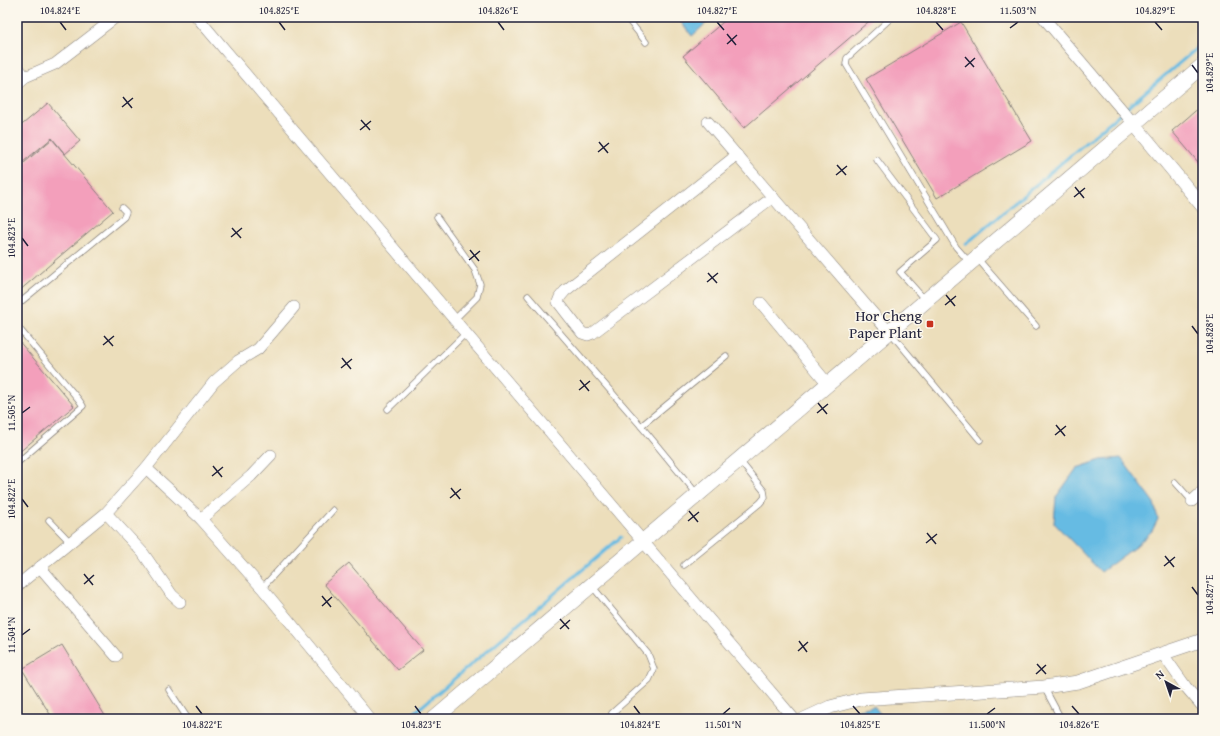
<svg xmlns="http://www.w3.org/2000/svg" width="1220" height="736" font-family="'Gentium Book Plus',serif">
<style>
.water{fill:#66bbe3;stroke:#446e8f}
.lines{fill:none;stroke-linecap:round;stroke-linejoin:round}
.stream{stroke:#66bbe3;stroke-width:3}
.building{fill:#f39fbb}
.service-casing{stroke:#87807b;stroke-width:7}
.minor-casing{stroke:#87807b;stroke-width:12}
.tertiary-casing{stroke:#87807b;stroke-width:14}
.secondary-casing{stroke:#87807b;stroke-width:16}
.service{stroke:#fff;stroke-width:5.5}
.minor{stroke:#fff;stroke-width:11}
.tertiary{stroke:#fff;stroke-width:13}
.secondary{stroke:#fff;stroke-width:15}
.ticks{fill:none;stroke:#22223b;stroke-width:1.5}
.poi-dot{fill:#c8321e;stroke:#fbf7ec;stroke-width:1.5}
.labels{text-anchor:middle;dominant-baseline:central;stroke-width:3;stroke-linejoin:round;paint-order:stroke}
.poi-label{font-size:15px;fill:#22223b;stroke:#fbf7ec;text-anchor:end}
.neatline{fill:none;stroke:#22223b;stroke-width:1.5}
.ticks-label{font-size:10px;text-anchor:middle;fill:#22223b}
</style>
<rect width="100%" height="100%" fill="#fbf7ec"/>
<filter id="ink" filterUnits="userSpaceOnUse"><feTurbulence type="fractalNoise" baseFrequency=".025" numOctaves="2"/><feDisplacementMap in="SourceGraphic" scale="8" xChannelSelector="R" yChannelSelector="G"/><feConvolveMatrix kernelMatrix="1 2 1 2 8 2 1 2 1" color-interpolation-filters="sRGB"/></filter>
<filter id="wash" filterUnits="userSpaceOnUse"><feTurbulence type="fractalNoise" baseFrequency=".012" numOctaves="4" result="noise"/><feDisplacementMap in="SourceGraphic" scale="16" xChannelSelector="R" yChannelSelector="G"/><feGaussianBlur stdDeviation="0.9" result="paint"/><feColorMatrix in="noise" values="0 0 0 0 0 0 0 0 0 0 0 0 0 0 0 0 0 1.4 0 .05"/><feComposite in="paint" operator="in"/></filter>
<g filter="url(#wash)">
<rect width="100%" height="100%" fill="#ecdebb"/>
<g class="water">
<polygon points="677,17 713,17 692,36"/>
<polygon points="1121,458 1154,503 1158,519 1152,531 1135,547 1101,572 1054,523 1056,497 1077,468 1101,460"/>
<polygon points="874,706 881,715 882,719 828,719 840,713"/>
</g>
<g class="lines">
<g class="stream">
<polyline points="966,244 1203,43"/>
<polyline points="407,719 621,537"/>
</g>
</g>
<g id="blocks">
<g class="building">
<polygon points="729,17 874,17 744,128 683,56"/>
<polygon points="961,22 1032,141 937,198 866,79"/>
<polygon points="48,103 80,141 65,154 52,138 17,167 17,129"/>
<polygon points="1201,106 1203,107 1203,168 1172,131"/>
<polygon points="52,139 113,211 19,291 17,289 17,169"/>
<polygon points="17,339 74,406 17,454"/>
<polygon points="349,563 423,650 398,670 324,584"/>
<polygon points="62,645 107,719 53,719 22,669"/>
</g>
</g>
</g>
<g filter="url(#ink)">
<use href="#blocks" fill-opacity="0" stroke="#87807b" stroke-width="1"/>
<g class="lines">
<g class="service-casing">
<g id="service">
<polyline points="626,17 646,42"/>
<polyline points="892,17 847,58 846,64 956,247 970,263"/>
<polyline points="877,160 937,240 900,272 926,301"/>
<polyline points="437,217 475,270 480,284 477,297 454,320"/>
<polyline points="977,258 1036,326"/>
<polyline points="528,296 641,426 697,494"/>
<polyline points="17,305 124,217 126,212 122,208"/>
<polyline points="17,326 79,400 83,406 17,463"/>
<polyline points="890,332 980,440"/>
<polyline points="388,409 465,334"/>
<polyline points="641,426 726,356"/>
<polyline points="1175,482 1192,501"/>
<polyline points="49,520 71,543"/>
<polyline points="684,565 760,503 765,497 764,491 740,461"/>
<polyline points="592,586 648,654 654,669 649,680 612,713"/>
<polyline points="262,588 333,510"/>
<polyline points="1044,687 1061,719"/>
<polyline points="169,690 188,719"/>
</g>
</g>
<g class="minor-casing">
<g id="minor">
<polyline points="197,17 794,719"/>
<polyline points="1043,17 1134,124"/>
<polyline points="17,66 25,77"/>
<polyline points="17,84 25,77 55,64 116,17"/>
<polyline points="708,122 889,332"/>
<polyline points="737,155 565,291 560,297 558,302 582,333 588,335 593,333 773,197"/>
<polyline points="761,303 828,384"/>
<polyline points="146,468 201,519 262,588 370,719"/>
<polyline points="1192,501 1203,491"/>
<polyline points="106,513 143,553 172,595 180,602"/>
<polyline points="201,519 251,476 271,455"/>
<polyline points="40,567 116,656"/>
<polyline points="17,586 106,513 146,468 214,382 238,361 258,349 294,307"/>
<polyline points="1162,653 1186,687 1203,707"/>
</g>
</g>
<g class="tertiary-casing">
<g id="tertiary">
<polyline points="1134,124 1203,207"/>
<polyline points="804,719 830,707 861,699 1044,687 1078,682 1203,640"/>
</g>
</g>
<g class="secondary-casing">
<polyline id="secondary" points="434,719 1203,65"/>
</g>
<use href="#service" class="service"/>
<use href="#minor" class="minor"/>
<use href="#tertiary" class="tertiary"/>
<use href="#secondary" class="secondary"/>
</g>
</g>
<path class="ticks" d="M 60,22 L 66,30M 279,22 L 285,30M 498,22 L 504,30M 717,22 L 724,30M 936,22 L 943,30M 1155,22 L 1162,30M 1010,28 L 1018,22M 727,34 L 736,45M 727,44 L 737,35M 965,57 L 974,67M 1192,65 L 1198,73M 965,67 L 975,58M 123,97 L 132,108M 122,107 L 133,98M 361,120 L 370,130M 360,130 L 371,121M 599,142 L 608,153M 598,152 L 609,143M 837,165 L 846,175M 836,175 L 847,166M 1075,187 L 1084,198M 1074,197 L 1085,188M 232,228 L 241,238M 231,237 L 242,228M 22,238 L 28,246M 470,250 L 479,261M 469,260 L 480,251M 708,273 L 717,283M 707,282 L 718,273M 946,295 L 955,306M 945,305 L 956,296M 1192,326 L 1198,334M 104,336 L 113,346M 103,345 L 114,336M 342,358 L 351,369M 341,368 L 352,359M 580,380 L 589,391M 579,390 L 590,381M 818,403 L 827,414M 22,413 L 30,407M 817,413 L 828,404M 1056,425 L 1065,436M 1055,435 L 1066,426M 213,466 L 222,477M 212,476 L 223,467M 451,488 L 460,499M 450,498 L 461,489M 22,499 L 28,507M 689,511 L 698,522M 688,521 L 699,512M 927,533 L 936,544M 926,543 L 937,534M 1165,556 L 1174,567M 1164,566 L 1175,557M 84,574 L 93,585M 84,584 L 94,575M 1192,587 L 1198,595M 322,596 L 331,607M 322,606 L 332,597M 560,619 L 569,629M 560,629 L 570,620M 22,635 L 30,629M 799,641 L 807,652M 798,651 L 808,642M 1037,664 L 1046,674M 1036,674 L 1046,665M 196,706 L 202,714M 415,706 L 421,714M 634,706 L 640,714M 853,706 L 860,714M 1072,706 L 1079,714M 723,714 L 730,708M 987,714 L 995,708"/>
<rect class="poi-dot" x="926" y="320" width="8" height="8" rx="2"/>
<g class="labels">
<g class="poi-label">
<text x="922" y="315">Hor Cheng<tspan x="922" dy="17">Paper Plant</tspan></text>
</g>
</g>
<rect width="1220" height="736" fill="none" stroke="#fbf7ec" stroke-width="44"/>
<g transform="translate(1166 682) rotate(320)" stroke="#fbf7ec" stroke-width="3" paint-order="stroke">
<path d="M0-3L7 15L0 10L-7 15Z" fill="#22223b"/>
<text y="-6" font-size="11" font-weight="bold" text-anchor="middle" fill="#22223b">N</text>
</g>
<rect x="22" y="22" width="1176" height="692" class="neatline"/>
<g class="ticks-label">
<text x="60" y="14">104.824°E</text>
<text x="279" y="14">104.825°E</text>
<text x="498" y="14">104.826°E</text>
<text x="717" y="14">104.827°E</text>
<text x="936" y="14">104.828°E</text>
<text x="1018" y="14">11.503°N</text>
<text x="1155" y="14">104.829°E</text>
<text transform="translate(1209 73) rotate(-90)" y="4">104.829°E</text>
<text transform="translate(11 238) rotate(-90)" y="4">104.823°E</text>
<text transform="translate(1209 334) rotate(-90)" y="4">104.828°E</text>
<text transform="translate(11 413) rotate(-90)" y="4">11.505°N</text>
<text transform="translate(11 499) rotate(-90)" y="4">104.822°E</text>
<text transform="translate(1209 595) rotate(-90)" y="4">104.827°E</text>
<text transform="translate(11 635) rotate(-90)" y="4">11.504°N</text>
<text x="202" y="728">104.822°E</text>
<text x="421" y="728">104.823°E</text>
<text x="640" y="728">104.824°E</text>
<text x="723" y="728">11.501°N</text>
<text x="860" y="728">104.825°E</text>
<text x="987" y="728">11.500°N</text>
<text x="1079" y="728">104.826°E</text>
</g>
</svg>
